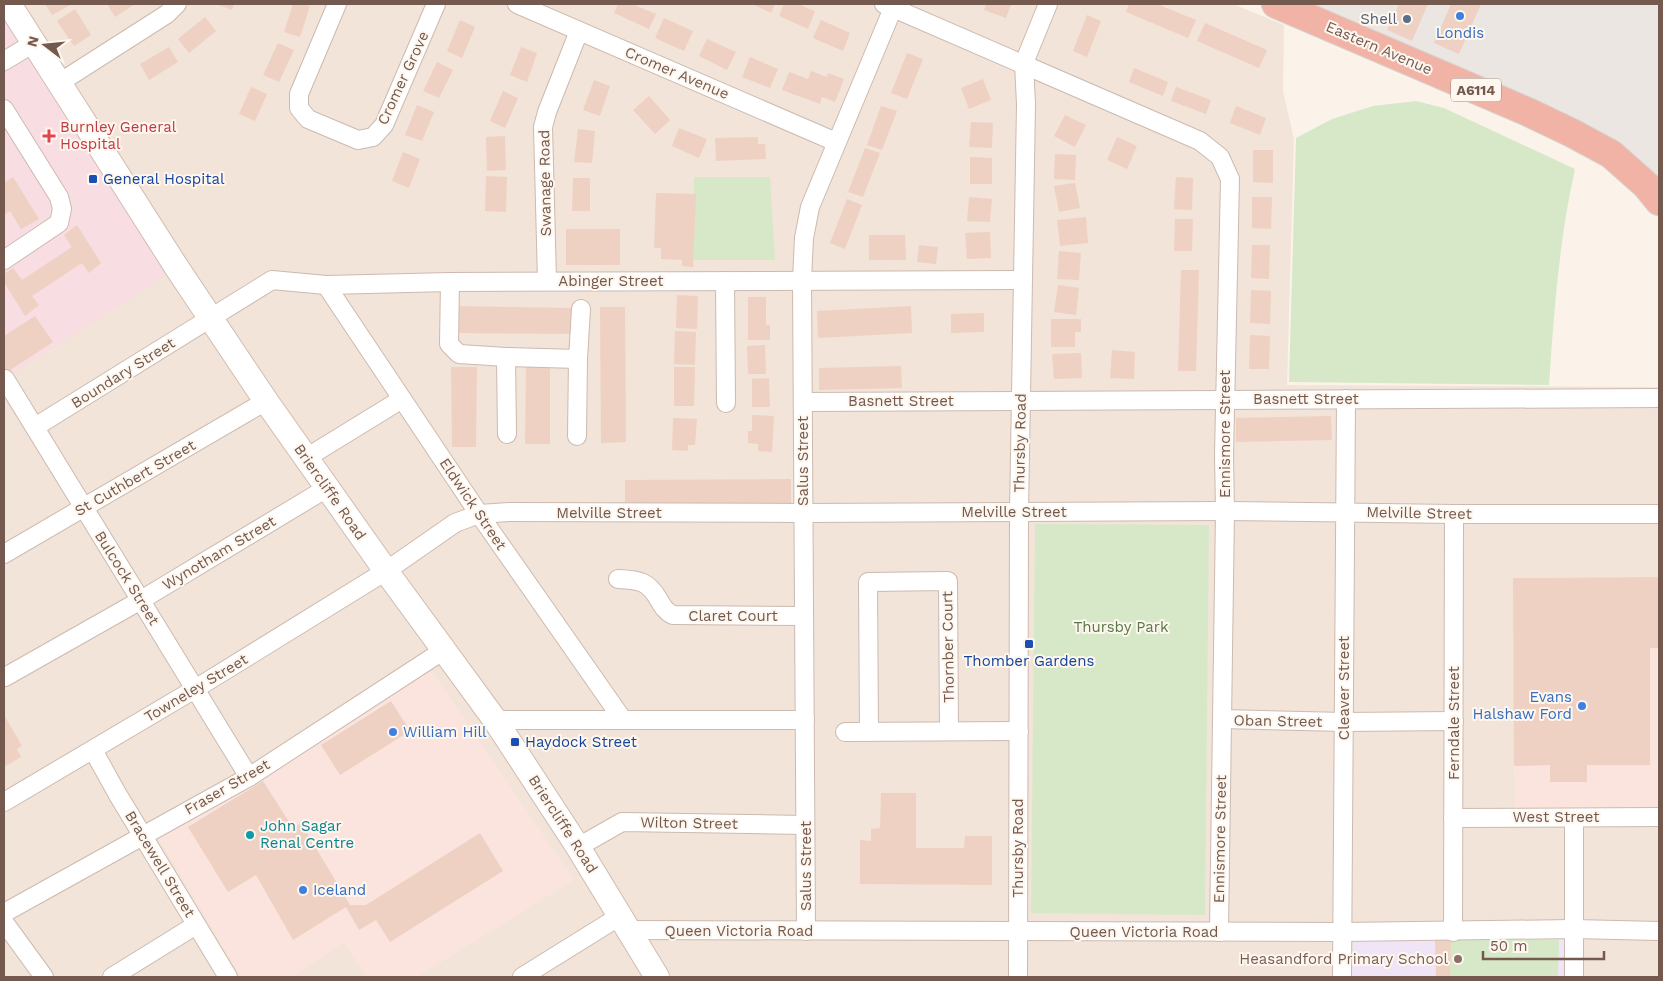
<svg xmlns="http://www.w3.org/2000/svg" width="1663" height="981" font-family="'Work Sans',sans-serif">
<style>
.residential{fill:#f2e4d8}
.commercial{fill:#fae4dd}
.industrial{fill:#ece6e2}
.education{fill:#f0e5f7}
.medical{fill:#f8dde2}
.green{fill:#d7e8c8}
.building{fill:#eed1c2}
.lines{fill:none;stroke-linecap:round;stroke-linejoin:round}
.street-casing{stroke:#ccbaaf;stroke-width:20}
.secondary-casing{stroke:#d1bcb0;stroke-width:26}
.highway-casing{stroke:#d8d1cd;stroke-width:30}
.street{stroke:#fff;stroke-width:18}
.secondary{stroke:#fff;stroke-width:24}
.highway{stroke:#f0b3a5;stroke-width:28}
.shop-dot{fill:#3f7fe0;stroke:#fef7ef;stroke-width:2}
.service-dot{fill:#5c6f8a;stroke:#fef7ef;stroke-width:2}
.health-dot{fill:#e0444e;stroke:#fef7ef;stroke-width:2}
.transit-dot{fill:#1a4fb4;stroke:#fef7ef;stroke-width:2}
.culture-dot{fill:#0f9aa8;stroke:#fef7ef;stroke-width:2}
.education-dot{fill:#8d6e63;stroke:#fef7ef;stroke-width:2}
.labels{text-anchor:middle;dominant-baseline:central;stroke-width:4;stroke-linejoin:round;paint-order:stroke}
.shield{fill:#fef7ef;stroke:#9d887e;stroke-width:1}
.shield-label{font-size:14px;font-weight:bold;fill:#73594e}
.service-label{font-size:15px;fill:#4e5e75;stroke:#fef7ef;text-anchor:end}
.shop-label{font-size:15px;fill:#366cbe;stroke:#fef7ef;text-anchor:start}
.street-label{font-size:15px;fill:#73594e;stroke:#fef7ef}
.health-label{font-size:15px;fill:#be3a42;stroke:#fef7ef;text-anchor:start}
.transit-label{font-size:15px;fill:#164399;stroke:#fef7ef;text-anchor:start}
.park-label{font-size:15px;fill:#597847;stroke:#fef7ef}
.culture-label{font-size:15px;fill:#0d838f;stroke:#fef7ef;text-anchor:start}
.education-label{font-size:15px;fill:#785e54;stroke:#fef7ef;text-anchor:end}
</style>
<rect width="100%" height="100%" fill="#fbf3e9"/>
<polygon class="residential" points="4,4 1233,4 1284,25 1283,91 1294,139 1287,385 1659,387 1659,577 1513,578 1515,808 1659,808 1659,977 4,977"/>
<g class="commercial">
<polygon points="1659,577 1659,808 1515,808 1513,578"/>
<polygon points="431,670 574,880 417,977 366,977 344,943 292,977 241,977 157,836"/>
</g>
<polygon class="industrial" points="1309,4 1659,4 1659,189"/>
<polygon class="education" points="1353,939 1564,940 1563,977 1352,977"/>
<polygon class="medical" points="4,4 177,268 4,379"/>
<g class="green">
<path d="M 1416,101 L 1444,108 L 1575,169 C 1559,240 1554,312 1549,385 L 1289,382 L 1296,138 L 1332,119 L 1373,106 Z"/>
<polygon points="694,177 770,177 775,260 693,260"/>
<polygon points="1035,524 1209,525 1205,915 1031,913"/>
<polygon points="1450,940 1559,940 1558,977 1450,977"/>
</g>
<g class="building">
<polygon points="45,4 72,4 52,15"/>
<polygon points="107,4 135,4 115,17"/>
<polygon points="216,4 234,4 232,10"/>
<polygon points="293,4 302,4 310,6 300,37 284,32"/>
<polygon points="618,4 632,4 656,14 649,29 614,13"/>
<polygon points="752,4 775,4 771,13"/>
<polygon points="784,4 798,4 815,11 808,29 779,16"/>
<polygon points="986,4 1011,4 1006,18 984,10"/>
<polygon points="1129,4 1157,4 1196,20 1188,38 1126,12"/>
<polygon points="1399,4 1428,4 1412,41 1387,30"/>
<polygon points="1451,4 1481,4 1459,54 1434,43"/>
<polygon points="75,9 91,35 74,46 57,21"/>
<polygon points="1087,15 1101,21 1087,57 1073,51"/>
<polygon points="205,17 216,31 189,53 178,39"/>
<polygon points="664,18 693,31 684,51 655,38"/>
<polygon points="460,20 475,27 462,58 447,51"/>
<polygon points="821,20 850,33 843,51 813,38"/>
<polygon points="1205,23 1267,50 1259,68 1197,41"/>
<polygon points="707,39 736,52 727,70 699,56"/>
<polygon points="278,43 294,50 279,82 263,75"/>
<polygon points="169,47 178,62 149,80 140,64"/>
<polygon points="521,47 537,53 527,82 510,75"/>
<polygon points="907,53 923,59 907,99 891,93"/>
<polygon points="750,57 778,69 770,88 742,77"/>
<polygon points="437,62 453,70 439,98 423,91"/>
<polygon points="1134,68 1168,82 1163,96 1129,82"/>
<polygon points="811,71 827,77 828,73 844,79 835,102 822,97 820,104 782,90 789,72 808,79"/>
<polygon points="983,79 991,100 969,109 961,88"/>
<polygon points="594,80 610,86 600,116 583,110"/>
<polygon points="251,87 267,94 255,121 239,114"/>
<polygon points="1176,87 1211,100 1206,114 1171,101"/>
<polygon points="503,91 518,98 505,128 490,121"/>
<polygon points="649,96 670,120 655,134 633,110"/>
<polygon points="417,105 434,112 422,141 405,135"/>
<polygon points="881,106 897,111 882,150 867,145"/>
<polygon points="1236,106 1266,118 1260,135 1230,123"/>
<polygon points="1065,115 1086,125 1075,147 1054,136"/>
<polygon points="971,122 993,123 992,148 969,147"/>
<polygon points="679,128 707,139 699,158 672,146"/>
<polygon points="578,129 595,131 592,163 574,162"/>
<polygon points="505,136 506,170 487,171 486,137"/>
<polygon points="758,137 758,144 765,144 766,159 716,161 715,138"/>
<polygon points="1117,137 1137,146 1127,169 1107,160"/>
<polygon points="865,148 880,153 863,197 848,192"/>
<polygon points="1253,150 1273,150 1273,183 1253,182"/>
<polygon points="403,152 420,159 409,188 392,181"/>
<polygon points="1055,154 1076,155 1075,180 1054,179"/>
<polygon points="970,157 992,158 992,184 970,184"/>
<polygon points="486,176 507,177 506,212 485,211"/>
<polygon points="13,177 39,219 21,229 10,211 4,215 4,183"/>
<polygon points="1176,177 1193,178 1192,210 1174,209"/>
<polygon points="573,178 590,178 590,211 572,211"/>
<polygon points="1075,183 1080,208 1059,212 1054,186"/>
<polygon points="656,193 696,194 693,267 682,266 682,260 661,259 661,248 654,248"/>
<polygon points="969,197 992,199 990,222 967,221"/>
<polygon points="1252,197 1272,197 1271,229 1252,228"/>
<polygon points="847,199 862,205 845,249 830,243"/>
<polygon points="1086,217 1088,243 1060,246 1057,220"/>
<polygon points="1175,219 1193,219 1192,251 1174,251"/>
<polygon points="77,225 101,263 89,273 82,263 32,296 39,305 25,316 4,282 4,274 13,268 22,280 72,247 64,235"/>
<rect x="566" y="229" width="54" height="36"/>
<polygon points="990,232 991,258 967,259 965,233"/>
<polygon points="869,235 905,235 906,260 869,260"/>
<polygon points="919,245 938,247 936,264 917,262"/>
<polygon points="1252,245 1270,245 1269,279 1251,278"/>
<polygon points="1059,251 1081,253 1079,280 1057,279"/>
<polygon points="1181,270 1199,270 1196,371 1178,371"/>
<polygon points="1058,285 1079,288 1076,315 1054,312"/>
<polygon points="1251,290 1271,291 1270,324 1250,323"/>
<polygon points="677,295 698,296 697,329 676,328"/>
<polygon points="748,297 766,297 766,325 770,325 770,340 748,340"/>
<polygon points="455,306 573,308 573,334 454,333"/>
<polygon points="911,306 912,333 818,338 817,311"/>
<polygon points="600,307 625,307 626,442 601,443"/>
<polygon points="984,313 984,332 951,333 951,314"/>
<polygon points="35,316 53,342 4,374 4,336"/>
<polygon points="1051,319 1081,319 1081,332 1075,332 1075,347 1051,347"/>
<polygon points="675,331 696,332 695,365 674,364"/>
<polygon points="1250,335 1270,336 1269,369 1249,369"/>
<polygon points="765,345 766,374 748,374 747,346"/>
<polygon points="1112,350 1135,352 1134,379 1110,378"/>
<polygon points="1081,353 1082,378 1054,379 1052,354"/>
<polygon points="901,366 902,388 819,390 819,368"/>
<polygon points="451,367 477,367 476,447 452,447"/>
<polygon points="526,367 550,368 550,444 525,444"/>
<polygon points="674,367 695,367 694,406 674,406"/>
<polygon points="769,378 770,407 752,407 752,379"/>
<polygon points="752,415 774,416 772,452 758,451 758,444 748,443 748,431 752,431"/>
<polygon points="1331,416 1332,440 1236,442 1236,418"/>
<polygon points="673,418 697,419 695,445 688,445 688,451 672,450"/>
<polygon points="791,479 791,503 625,503 625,480"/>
<polygon points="1659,577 1659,648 1650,648 1650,765 1587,765 1587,782 1550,782 1550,765 1514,766 1513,578"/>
<polygon points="391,701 410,731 340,775 321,745"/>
<polygon points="4,715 22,746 17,749 21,757 4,767"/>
<polygon points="263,781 293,828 301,823 350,905 366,905 480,833 503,871 390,942 376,920 359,930 346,907 293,940 256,875 228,892 188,827"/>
<polygon points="881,793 916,793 916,848 964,848 965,836 992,836 992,885 860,884 860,840 871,841 871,829 880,828"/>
<polygon points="1435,940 1451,940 1450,977 1436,977"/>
</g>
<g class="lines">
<g class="street-casing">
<g id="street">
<polyline points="337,4 299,94 299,108 308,119 358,140 373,137 384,125 436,4"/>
<polyline points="517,4 836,142"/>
<polyline points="884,4 1200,141 1220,157 1230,179 1224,455 1225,511 1219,932"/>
<polyline points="4,61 34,43"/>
<polyline points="59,83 167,14 177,4"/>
<polyline points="4,109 59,197 62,209 59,223 4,260"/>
<polyline points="547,281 543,127 547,112 579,31"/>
<polyline points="725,281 726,403"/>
<polyline points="450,282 449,344 459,354 506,357 578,359 581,309"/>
<polyline points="326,285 479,514 623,720"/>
<polyline points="506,357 507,434"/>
<polyline points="5,379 249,777"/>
<polyline points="803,402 1659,398"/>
<polyline points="35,427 272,280 326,285 450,282 1022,280"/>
<polyline points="577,436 578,359"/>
<polyline points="306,458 402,399"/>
<polyline points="4,554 266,401"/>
<path d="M 618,579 C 640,580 648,581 659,600 C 663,607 666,612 673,615 L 804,616"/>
<polyline points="5,677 141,600 327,488"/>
<polyline points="1222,719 1344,722 1454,721"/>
<polyline points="495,720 805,720"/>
<polyline points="845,732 1019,731"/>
<polyline points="869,732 868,582 948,581 949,731"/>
<polyline points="93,750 118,795 228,977"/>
<polyline points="4,802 195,689 386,571 455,523 479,514 509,512 804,513 1225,511 1454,514 1659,514"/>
<polyline points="1453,818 1659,817"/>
<polyline points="578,847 622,822 805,825"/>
<polyline points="4,913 249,777 444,650"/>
<polyline points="4,922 44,977"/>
<polyline points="629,930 1343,932 1574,929 1659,931"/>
<polyline points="806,931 802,280 804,238 810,207 893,8"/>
<polyline points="1453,932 1454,514"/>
<polyline points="112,977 196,925"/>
<polyline points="522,977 620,916"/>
<polyline points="1018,977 1019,512 1026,104 1024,63 1048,4"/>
<polyline points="1342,977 1346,399"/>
<polyline points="1574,977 1574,818"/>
</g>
</g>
<g class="secondary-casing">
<polyline id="secondary" points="9,4 177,268 266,401 386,571 495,720 578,847 657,977"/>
</g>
<g class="highway-casing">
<polyline id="highway" points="1276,4 1528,112 1572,133 1611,154 1646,185 1659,201"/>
</g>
<use href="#street" class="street"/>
<use href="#secondary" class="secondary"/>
<use href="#highway" class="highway"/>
</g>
<g class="shop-dot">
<circle cx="1460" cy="16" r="5"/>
<circle cx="1582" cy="706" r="5"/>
<circle cx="393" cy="732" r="5"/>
<circle cx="303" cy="890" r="5"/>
</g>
<circle class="service-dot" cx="1407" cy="19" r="5"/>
<path class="health-dot" d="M46.5 128.5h5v5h5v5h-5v5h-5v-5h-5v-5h5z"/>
<g class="transit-dot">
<rect x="88" y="174" width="10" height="10" rx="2.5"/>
<rect x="1024" y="639" width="10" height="10" rx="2.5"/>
<rect x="510" y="737" width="10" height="10" rx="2.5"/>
</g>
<circle class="culture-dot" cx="250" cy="835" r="5"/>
<circle class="education-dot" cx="1458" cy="959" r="5"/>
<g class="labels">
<rect class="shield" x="1451" y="78.5" width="50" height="23" rx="4"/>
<g class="shield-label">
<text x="1476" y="90">A6114</text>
</g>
<g class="service-label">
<text x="1397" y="19">Shell</text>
</g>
<g class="shop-label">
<text x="1460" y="33" text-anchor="middle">Londis</text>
<text x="1572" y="697" text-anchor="end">Evans<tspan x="1572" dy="17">Halshaw Ford</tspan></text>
<text x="403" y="732">William Hill</text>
<text x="313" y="890">Iceland</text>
</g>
<g class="street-label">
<text transform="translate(1379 48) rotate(23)">Eastern Avenue</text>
<text transform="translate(677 73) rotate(23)">Cromer Avenue</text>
<text transform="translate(403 78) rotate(-65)">Cromer Grove</text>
<text transform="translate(545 183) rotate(-91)">Swanage Road</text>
<text x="611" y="281">Abinger Street</text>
<text transform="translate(123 373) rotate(-32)">Boundary Street</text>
<text x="1306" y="399">Basnett Street</text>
<text x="901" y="401">Basnett Street</text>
<text transform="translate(1225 434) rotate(-90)">Ennismore Street</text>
<text transform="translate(1020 443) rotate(-89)">Thursby Road</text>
<text transform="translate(803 461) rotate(-90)">Salus Street</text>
<text transform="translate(135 478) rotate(-30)">St Cuthbert Street</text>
<text transform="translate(330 492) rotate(55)">Briercliffe Road</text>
<text transform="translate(473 504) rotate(56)">Eldwick Street</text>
<text x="1014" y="512">Melville Street</text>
<text x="609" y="513">Melville Street</text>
<text transform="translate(1419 513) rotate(1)">Melville Street</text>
<text transform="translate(219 553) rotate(-31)">Wynotham Street</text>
<text transform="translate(127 578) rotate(58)">Bulcock Street</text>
<text x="733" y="616">Claret Court</text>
<text transform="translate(948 647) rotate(-91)">Thornber Court</text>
<text transform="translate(196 688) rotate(-31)">Towneley Street</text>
<text transform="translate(1344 688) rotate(-90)">Cleaver Street</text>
<text transform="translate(1278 721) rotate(1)">Oban Street</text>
<text transform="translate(1454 723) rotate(-90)">Ferndale Street</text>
<text transform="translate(227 787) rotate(-30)">Fraser Street</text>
<text x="1556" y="817">West Street</text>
<text transform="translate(689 823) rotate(1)">Wilton Street</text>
<text transform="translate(563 824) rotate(57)">Briercliffe Road</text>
<text transform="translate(1220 839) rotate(-89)">Ennismore Street</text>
<text transform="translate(1018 848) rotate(-90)">Thursby Road</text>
<text transform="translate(160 864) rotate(59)">Bracewell Street</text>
<text transform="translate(806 866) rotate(-90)">Salus Street</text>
<text x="739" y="931">Queen Victoria Road</text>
<text x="1144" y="932">Queen Victoria Road</text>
</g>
<g class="health-label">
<text x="60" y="127">Burnley General<tspan x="60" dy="17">Hospital</tspan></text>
</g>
<g class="transit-label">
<text x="103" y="179">General Hospital</text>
<text x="1029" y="661" text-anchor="middle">Thomber Gardens</text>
<text x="525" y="742">Haydock Street</text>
</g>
<g class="park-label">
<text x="1121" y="627">Thursby Park</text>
</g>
<g class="culture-label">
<text x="260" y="826">John Sagar<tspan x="260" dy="17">Renal Centre</tspan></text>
</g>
<g class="education-label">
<text x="1448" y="959">Heasandford Primary School</text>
</g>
</g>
<rect width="1663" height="981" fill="none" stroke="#73594e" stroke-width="10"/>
<g transform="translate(45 45) rotate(286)" stroke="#fef7ef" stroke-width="4" paint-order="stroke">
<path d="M0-4L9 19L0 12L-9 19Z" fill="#73594e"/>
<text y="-8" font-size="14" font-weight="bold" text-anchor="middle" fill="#73594e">N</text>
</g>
<path d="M1483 951v8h121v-8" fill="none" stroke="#73594e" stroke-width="2.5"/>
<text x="1490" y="951" font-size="15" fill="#73594e" stroke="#fef7ef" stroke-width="4" paint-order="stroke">50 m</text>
</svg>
